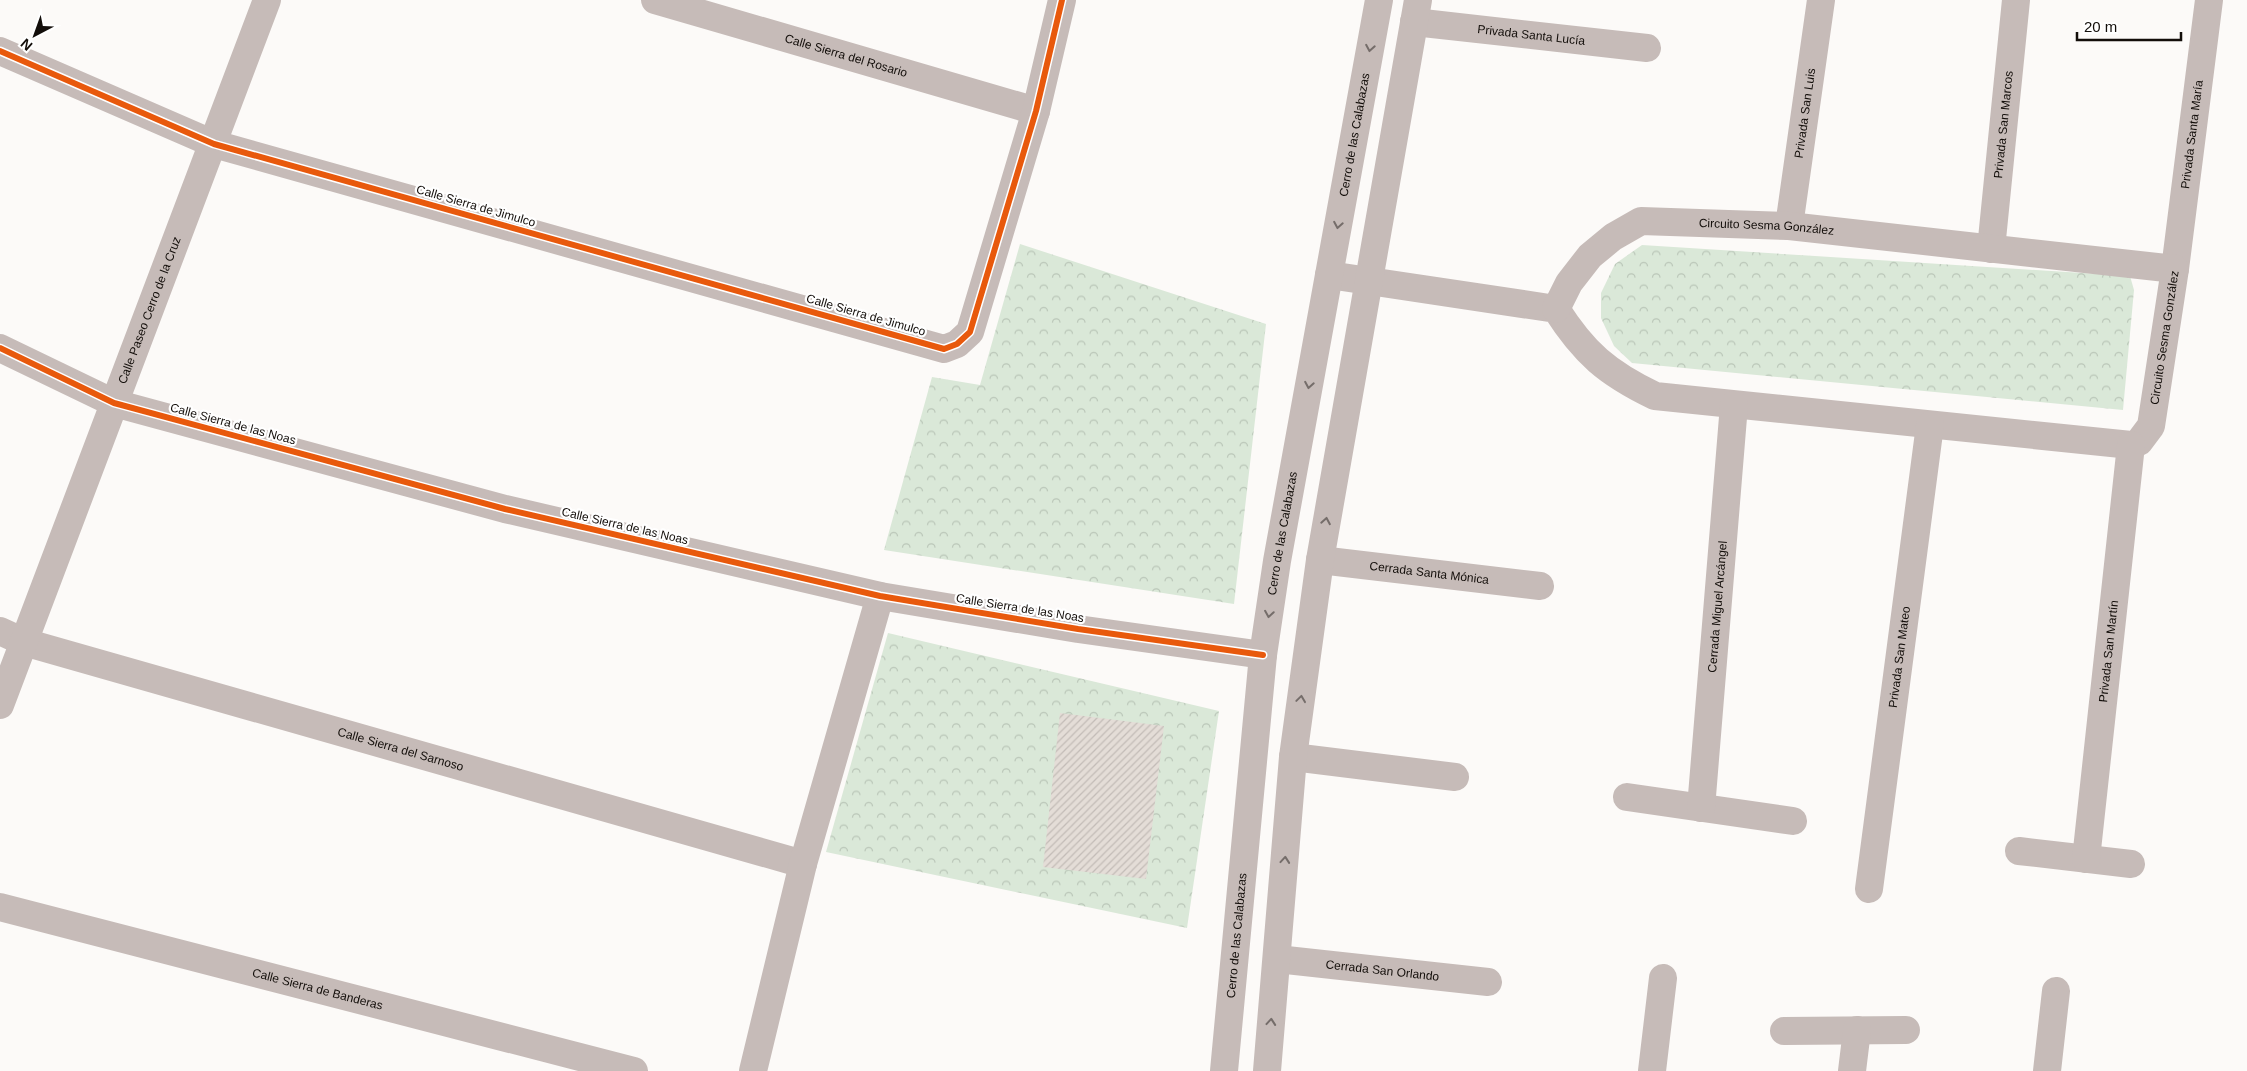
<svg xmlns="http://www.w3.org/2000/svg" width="2247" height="1071" font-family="Helvetica,sans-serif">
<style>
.park{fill:url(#park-crowns)}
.building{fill:url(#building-hatch)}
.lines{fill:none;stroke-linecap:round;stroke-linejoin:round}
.minor{stroke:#c6bbb8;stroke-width:28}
.cycleway-casing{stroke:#fff;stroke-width:9}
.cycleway{stroke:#e8590c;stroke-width:6}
.oneway{stroke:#756d6a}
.labels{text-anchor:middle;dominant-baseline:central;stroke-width:4.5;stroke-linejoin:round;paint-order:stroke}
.street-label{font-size:12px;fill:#130e0a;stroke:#fff}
</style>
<defs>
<pattern id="park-crowns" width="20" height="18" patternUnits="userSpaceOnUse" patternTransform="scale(1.25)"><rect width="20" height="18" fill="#dae8d8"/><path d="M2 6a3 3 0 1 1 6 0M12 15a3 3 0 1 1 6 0" fill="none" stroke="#bac6b8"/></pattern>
<pattern id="building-hatch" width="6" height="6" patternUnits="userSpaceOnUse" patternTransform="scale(1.25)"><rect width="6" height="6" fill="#e4ddd7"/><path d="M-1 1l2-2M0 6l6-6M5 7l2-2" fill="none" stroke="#c3bcb7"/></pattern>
</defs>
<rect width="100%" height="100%" fill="#fcfaf8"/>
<g class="park">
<polygon points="1020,244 1266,324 1234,604 884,550 932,377 980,385"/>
<polygon points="1642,245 2130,276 2134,290 2123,410 1632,363 1614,346 1601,318 1601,293 1615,264"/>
<polygon points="888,633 1219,711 1187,928 826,852"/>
</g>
<polygon class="building" points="1060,713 1164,726 1146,879 1043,867"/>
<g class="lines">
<g class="minor">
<path id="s1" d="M 655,0 L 1036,111"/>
<path id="s2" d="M 1414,22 L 1647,48"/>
<polyline points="0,51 214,144 944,349 957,344 970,332 1036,111 1062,0"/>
<path id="s3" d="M 1789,226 L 1821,0"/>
<path id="s4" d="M 1991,249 L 2016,0"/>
<path id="s5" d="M 1329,275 L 1556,309 C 1584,353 1607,373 1655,396 L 2131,445 L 2139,442 L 2151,426 L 2175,269 L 2209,0"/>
<path id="s6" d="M 1556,309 L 1569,283 L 1590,256 L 1613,237 L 1641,221 L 1789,226 L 2175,269"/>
<polyline points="0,348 114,403 505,509 880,596 1078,629 1263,655"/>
<path id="s7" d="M 1320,560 L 1540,586"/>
<path id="s8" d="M 0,631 L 24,642 L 803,864"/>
<path id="s9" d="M 0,705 L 267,0"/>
<polyline points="1293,757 1455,777"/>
<polyline points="1627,797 1793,821"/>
<path id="s10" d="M 1701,808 L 1734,405"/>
<polyline points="2019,851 2131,864"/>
<path id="s11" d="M 2086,859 L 2131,445"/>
<path id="s12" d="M 1869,889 L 1930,425"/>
<path id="s13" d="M 0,907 L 634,1071"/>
<path id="s14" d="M 1277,959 L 1488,982"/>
<polyline points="1784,1031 1906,1030"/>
<polyline points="753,1071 803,864 880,596"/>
<path id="s15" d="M 1224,1071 L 1263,655 L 1277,561 L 1379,0"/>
<polyline points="1267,1071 1293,757 1320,560 1418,0"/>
<polyline points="1652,1071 1663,978"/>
<polyline points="1852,1071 1857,1030"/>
<polyline points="2047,1071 2056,991"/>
</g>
<g class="cycleway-casing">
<g id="cycleway">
<polyline points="0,51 214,144 944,349 957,344 970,332 1036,111 1062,0"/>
<polyline points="0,348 114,403 505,509 880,596 1078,629 1263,655"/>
</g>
</g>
<use href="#cycleway" class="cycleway"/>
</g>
<defs><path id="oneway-chevron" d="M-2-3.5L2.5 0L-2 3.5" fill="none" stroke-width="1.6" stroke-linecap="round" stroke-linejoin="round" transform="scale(1.25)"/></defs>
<g class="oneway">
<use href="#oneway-chevron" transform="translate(1370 48) rotate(100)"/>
<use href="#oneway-chevron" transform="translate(1338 225) rotate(100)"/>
<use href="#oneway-chevron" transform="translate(1309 385) rotate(100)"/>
<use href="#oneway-chevron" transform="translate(1326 521) rotate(-80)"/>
<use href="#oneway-chevron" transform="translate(1269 614) rotate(99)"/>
<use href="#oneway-chevron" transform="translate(1301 699) rotate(-82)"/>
<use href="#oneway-chevron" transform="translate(1285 860) rotate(-85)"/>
<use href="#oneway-chevron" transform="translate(1271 1022) rotate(-85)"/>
</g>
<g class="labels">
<g class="street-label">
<text stroke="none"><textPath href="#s2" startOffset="118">Privada Santa Lucía</textPath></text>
<text stroke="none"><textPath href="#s1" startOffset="199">Calle Sierra del Rosario</textPath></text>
<text stroke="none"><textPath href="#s3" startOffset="114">Privada San Luis</textPath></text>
<text stroke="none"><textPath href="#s4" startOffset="125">Privada San Marcos</textPath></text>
<text stroke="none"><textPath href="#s15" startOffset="946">Cerro de las Calabazas</textPath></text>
<text stroke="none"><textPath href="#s5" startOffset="1165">Privada Santa María</textPath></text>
<text transform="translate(476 206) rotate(16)">Calle Sierra de Jimulco</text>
<text stroke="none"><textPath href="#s6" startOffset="251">Circuito Sesma González</textPath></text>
<text stroke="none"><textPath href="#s9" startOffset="422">Calle Paseo Cerro de la Cruz</textPath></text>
<text transform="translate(866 315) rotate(16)">Calle Sierra de Jimulco</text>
<text stroke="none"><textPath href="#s5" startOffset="960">Circuito Sesma González</textPath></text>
<text transform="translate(233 424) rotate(15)">Calle Sierra de las Noas</text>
<text transform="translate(625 526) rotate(13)">Calle Sierra de las Noas</text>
<text stroke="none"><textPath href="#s15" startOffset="541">Cerro de las Calabazas</textPath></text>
<text stroke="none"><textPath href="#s7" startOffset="110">Cerrada Santa Mónica</textPath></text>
<text stroke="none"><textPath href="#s10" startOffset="202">Cerrada Miguel Arcángel</textPath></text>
<text transform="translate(1020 608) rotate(9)">Calle Sierra de las Noas</text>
<text stroke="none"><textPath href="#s11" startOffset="209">Privada San Martín</textPath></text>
<text stroke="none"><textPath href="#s12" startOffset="234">Privada San Mateo</textPath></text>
<text stroke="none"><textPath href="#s8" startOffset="418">Calle Sierra del Sarnoso</textPath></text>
<text stroke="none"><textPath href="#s15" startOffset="136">Cerro de las Calabazas</textPath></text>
<text stroke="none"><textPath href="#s14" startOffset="106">Cerrada San Orlando</textPath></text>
<text stroke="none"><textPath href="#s13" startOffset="328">Calle Sierra de Banderas</textPath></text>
</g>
</g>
<g transform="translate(35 35) rotate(221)" stroke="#ffffff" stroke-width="4" paint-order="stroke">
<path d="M0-4L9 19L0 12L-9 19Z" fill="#130e0a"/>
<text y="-8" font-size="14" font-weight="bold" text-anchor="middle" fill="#130e0a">N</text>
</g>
<path d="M2077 32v8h104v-8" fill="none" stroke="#130e0a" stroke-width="2.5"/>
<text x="2084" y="32" font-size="15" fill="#130e0a" stroke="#ffffff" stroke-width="4" paint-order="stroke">20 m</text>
</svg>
